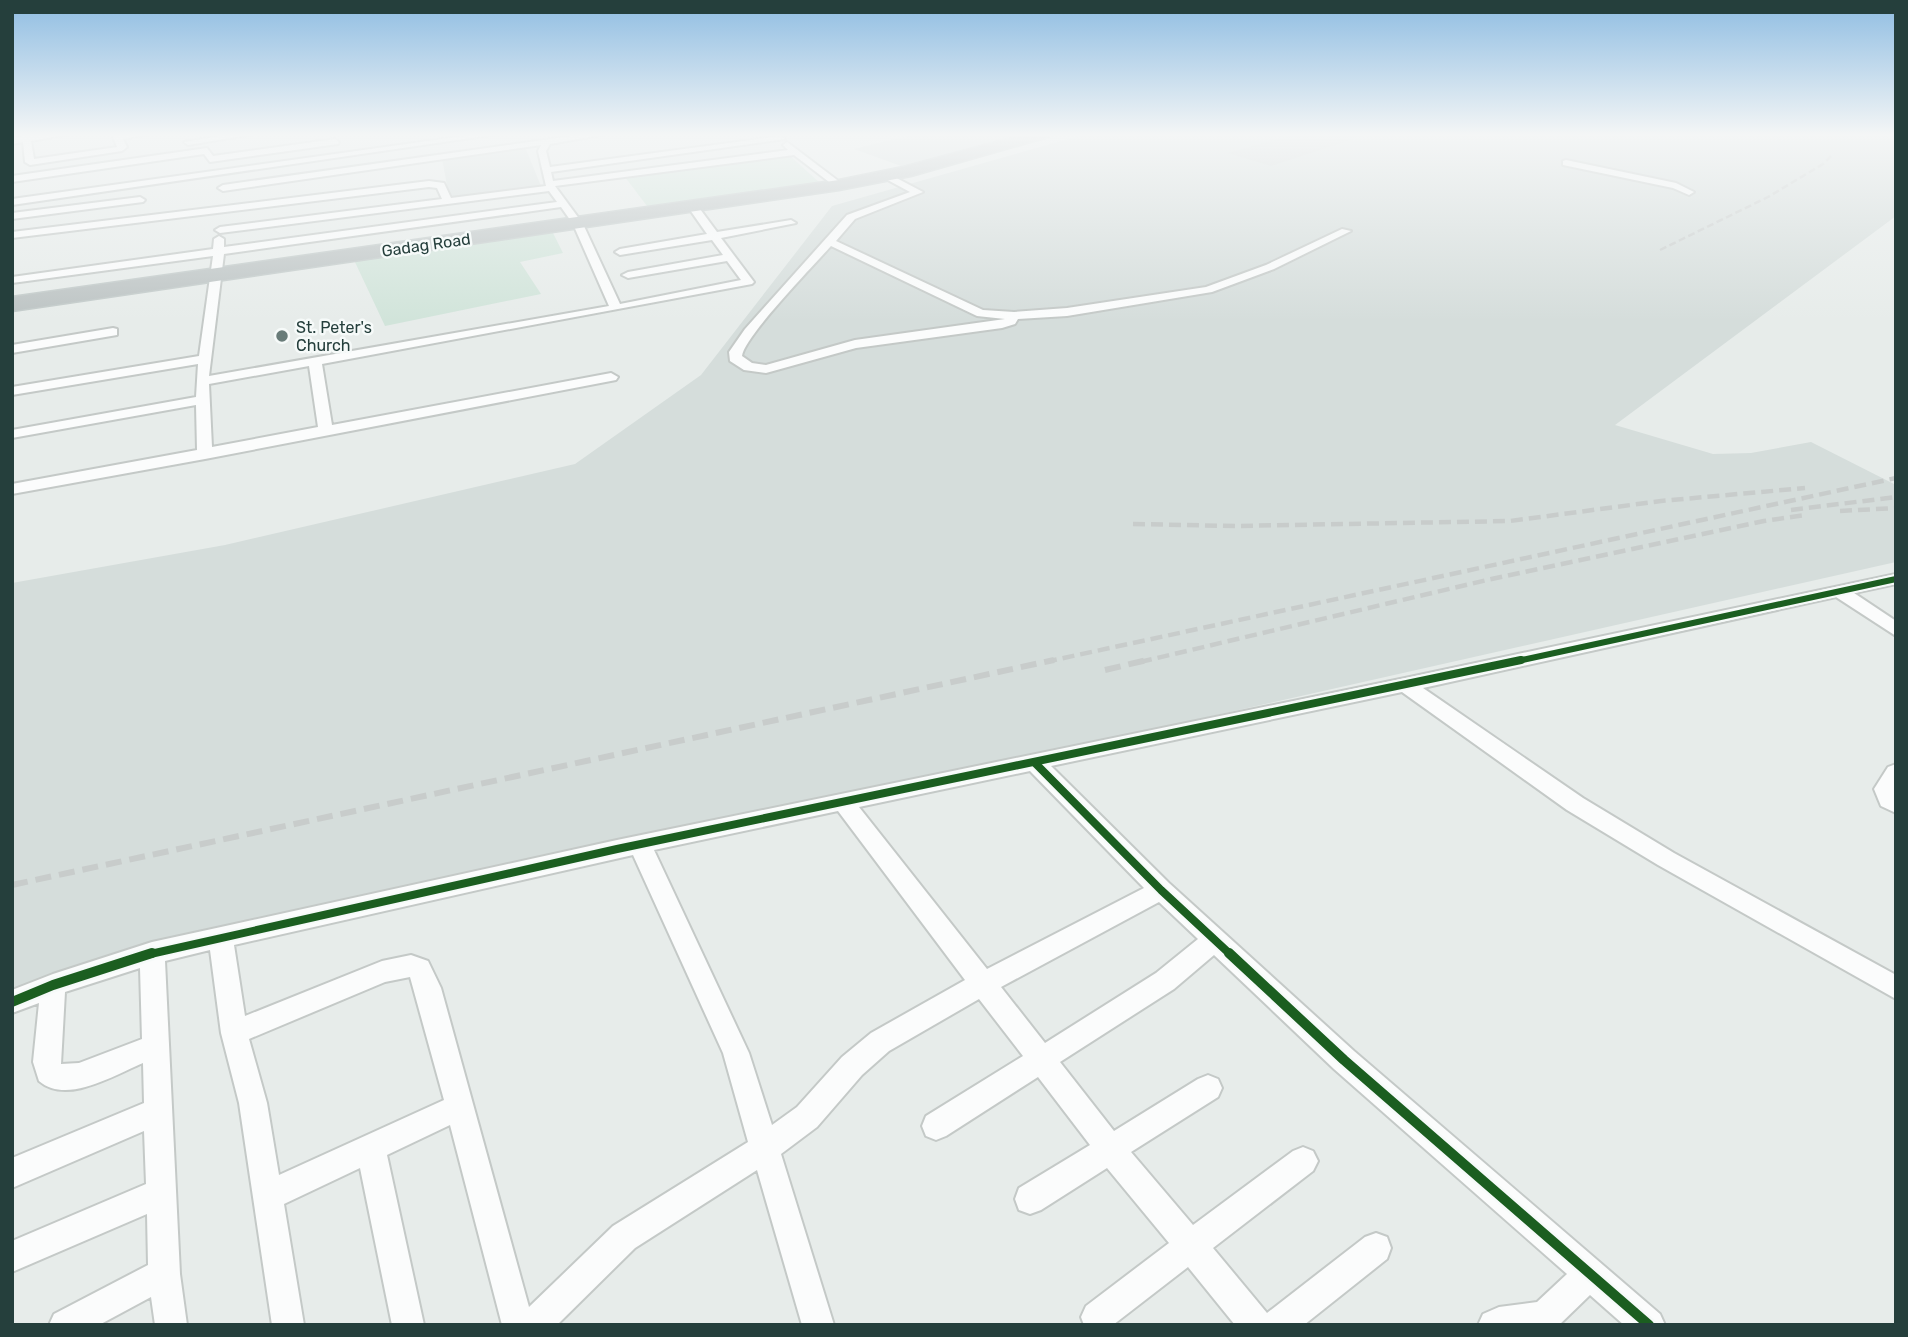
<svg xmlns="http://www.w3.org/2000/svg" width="1908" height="1337" font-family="Rubik,sans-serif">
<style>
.built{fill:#d5dddb}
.green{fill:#d1e4da}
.building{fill:#d1d5d4;stroke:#d0d5d3;stroke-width:2}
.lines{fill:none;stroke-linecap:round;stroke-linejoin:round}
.street-casing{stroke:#c4c9c7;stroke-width:4}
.highway-casing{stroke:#c2cac9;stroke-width:3}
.street{fill:#fbfcfc;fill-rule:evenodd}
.highway{fill:#bcc3c3;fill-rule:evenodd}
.rail-far2{stroke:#c8cccb;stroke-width:2.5;stroke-dasharray:7 3.5;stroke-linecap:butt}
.rail-far1{stroke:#c8cccb;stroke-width:4.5;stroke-dasharray:12 6;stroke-linecap:butt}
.rail{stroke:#c8cccb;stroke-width:6;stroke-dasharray:16 8;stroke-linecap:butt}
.cycleway-far2-casing{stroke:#f6faf9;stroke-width:10}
.cycleway-far1-casing{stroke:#f6faf9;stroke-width:12}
.cycleway-casing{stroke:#f6faf9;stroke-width:15}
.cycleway-far2{stroke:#1b5e20;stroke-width:6}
.cycleway-far1{stroke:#1b5e20;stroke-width:8}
.cycleway{stroke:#1b5e20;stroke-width:10}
.poi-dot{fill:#697c79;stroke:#f6faf9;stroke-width:2.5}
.labels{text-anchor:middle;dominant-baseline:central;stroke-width:5;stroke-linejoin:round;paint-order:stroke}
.far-street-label{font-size:16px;fill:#253f3c;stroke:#f6faf9}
.far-poi-label{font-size:16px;fill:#253f3c;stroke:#f6faf9;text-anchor:start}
</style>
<rect width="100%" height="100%" fill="#e7ecea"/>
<g class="built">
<polygon points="914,134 1019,134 901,166 854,149"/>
<polygon points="1086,134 1896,134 1896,216 1615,425 1713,454 1751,453 1811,442 1896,485 1896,562 1079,746 498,865 12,989 12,583 225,545 575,464 701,375 832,206"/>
<polygon points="525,147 541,186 449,197 442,158"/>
</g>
<g class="green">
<polygon points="789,155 819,182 647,206 625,177"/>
<polygon points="553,233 563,253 520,262 541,294 385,326 354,260"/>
</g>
<polygon class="building" points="1299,134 1359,134 1360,136 1271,165 1231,153"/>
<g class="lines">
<g class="street-casing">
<g id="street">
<polygon points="22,134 69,134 31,141 34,159 117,147 112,134 148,134 123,139 127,147 122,151 30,165 25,162 23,142 12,144 12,138 22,137"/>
<polygon points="232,134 254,134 188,145 184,142"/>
<polygon points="478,134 498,134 12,205 12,199"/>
<path d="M 586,134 L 606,134 L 550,144 L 546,151 L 550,167 L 781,136 L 785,139 L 551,172 L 553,181 L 788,150 L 783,145 L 787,142 L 841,183 L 833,185 L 794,155 L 555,186 L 583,224 L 620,304 L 741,280 L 727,261 L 628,278 L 622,275 L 628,272 L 723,255 L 712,240 L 620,255 L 615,252 L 620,249 L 707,234 L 688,207 L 689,205 L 697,205 L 717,232 L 791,220 L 796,223 L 721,238 L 754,282 L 752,284 L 322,364 L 332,425 L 611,373 L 618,377 L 616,380 L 205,459 L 12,494 L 12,484 L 197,450 L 196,405 L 12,438 L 12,430 L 196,397 L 198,364 L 12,395 L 12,387 L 199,356 L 213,256 L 12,283 L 12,277 L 213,249 L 214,239 L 219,236 L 224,239 L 224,247 L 557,202 L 549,191 L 220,233 L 215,230 L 220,227 L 442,199 L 437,188 L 429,187 L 12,238 L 12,232 L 429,181 L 444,183 L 451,198 L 546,186 L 538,151 L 541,145 L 223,191 L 218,188 L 223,185 ZM 561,207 L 573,224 L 609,306 L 209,376 L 224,254 ZM 309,366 L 318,427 L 212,447 L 209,384 Z"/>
<polygon points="335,139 339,142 338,144 210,162 204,154 12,182 12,176 207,148 213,156"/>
<polygon points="1566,160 1676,183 1694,192 1689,195 1673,188 1563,165 1563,161"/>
<path d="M 887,173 L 923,192 L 855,219 L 836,241 L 983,310 L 1014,312 L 1067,308 L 1206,287 L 1266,265 L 1342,229 L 1351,231 L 1274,269 L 1212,292 L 1067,316 L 1018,319 L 1015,324 L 1002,328 L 856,348 L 766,373 L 744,370 L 730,361 L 729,352 L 745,329 L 847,215 L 910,192 L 884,178 L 884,174 ZM 831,246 L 977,316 L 1005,319 L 855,340 L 766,365 L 752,363 L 742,356 C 744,337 814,265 831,246 Z"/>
<polygon points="140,197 145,200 143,202 12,219 12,213"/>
<polygon points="113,328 117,329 117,335 12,353 12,345"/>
<path d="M 1896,574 L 1896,584 L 1854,593 L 1896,621 L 1896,636 L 1836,597 L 1423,688 L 1583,798 L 1674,853 L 1896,975 L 1896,999 L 1658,865 L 1567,810 L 1402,692 L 1051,766 L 1169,883 L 1354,1051 L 1660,1314 L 1665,1325 L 1624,1325 L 1590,1295 L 1559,1325 L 1478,1325 L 1483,1314 L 1499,1307 L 1537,1302 L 1567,1274 L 1334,1069 L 1214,955 L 1174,989 L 1060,1062 L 1114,1131 L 1198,1079 L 1208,1075 L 1218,1079 L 1222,1088 L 1218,1097 L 1131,1152 L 1193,1225 L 1293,1151 L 1303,1147 L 1313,1151 L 1318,1161 L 1313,1171 L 1213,1248 L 1267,1313 L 1365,1237 L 1376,1233 L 1387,1237 L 1391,1248 L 1387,1259 L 1304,1325 L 1235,1325 L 1188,1267 L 1113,1325 L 1084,1325 L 1081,1317 L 1086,1306 L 1169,1243 L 1107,1168 L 1041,1210 L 1030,1214 L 1019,1210 L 1015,1199 L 1019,1188 L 1090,1145 L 1038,1077 L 946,1136 L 936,1140 L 926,1136 L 922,1126 L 926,1116 L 1023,1056 L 979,999 L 889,1051 L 862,1075 L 817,1127 L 781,1154 L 834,1325 L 802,1325 L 757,1170 L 635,1248 L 557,1325 L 502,1325 L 450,1125 L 387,1155 L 424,1325 L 392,1325 L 360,1168 L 284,1204 L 304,1325 L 272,1325 L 239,1103 L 221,1033 L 210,950 L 165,961 L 180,1274 L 187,1325 L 155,1325 L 151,1297 L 99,1325 L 49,1325 L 54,1314 L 148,1265 L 147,1214 L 12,1272 L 12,1241 L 146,1184 L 144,1131 L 12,1188 L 12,1158 L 144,1103 L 143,1063 C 114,1075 67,1105 39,1081 L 33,1062 L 39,1003 L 12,1013 L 12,990 L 53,974 L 152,942 L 221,927 L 617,840 L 1405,678 ZM 1030,771 L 1144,888 L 987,969 L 859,807 ZM 838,811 L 965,980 L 871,1033 L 842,1057 L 797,1107 L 772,1125 L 749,1053 L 654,850 ZM 633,855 L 723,1053 L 748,1142 L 613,1226 L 529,1307 L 441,988 L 428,961 L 411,955 L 382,961 L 245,1016 L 234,945 ZM 1159,902 L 1198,939 L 1156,973 L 1045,1043 L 1001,987 ZM 140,968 L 142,1039 L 79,1063 L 61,1064 L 65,992 ZM 410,977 L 444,1100 L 279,1175 L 267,1103 L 249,1039 L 385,982 Z"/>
<polygon points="1896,764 1896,813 1881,806 1874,789 1888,767"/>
</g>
</g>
<g class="highway-casing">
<polygon id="highway" points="1025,134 1050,134 1048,137 911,176 839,190 12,311 12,297 839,180 903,167"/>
</g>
<use href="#street" class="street"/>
<use href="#highway" class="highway"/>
<polyline class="rail-far2" points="1660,250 1768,197 1823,164 1831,156"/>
<g class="rail-far1">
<polyline points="1791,510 1896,497"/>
<polyline points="1840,511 1896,508"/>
<polyline points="1133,524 1235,526 1510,521 1661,501 1805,488"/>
<polyline points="1045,662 1896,478"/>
<polyline points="1140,662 1487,580 1764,521 1805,515"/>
</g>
<g class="rail">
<polyline points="1105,670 1147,660"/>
<polyline points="12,885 1054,660"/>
</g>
<g class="cycleway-far2-casing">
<polyline id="cycleway-far2" points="1513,662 1896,579"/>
</g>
<g class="cycleway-far1-casing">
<g id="cycleway-far1">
<polyline points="1035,763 1161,890 1231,955"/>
<polyline points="146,955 617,849 1521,660"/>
</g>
</g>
<g class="cycleway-casing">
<g id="cycleway">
<polyline points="1229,953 1344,1060 1649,1325"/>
<polyline points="12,1002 53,985 152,953"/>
</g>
</g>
<use href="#cycleway-far2" class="cycleway-far2"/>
<use href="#cycleway-far1" class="cycleway-far1"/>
<use href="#cycleway" class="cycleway"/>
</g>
<linearGradient id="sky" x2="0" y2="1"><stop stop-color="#8fbde2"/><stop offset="0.42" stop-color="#f4f6f6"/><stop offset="1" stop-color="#f4f6f6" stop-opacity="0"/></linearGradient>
<rect width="1908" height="321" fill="url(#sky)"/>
<circle class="poi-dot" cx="282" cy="336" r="7"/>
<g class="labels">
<g class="far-street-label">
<text transform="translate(426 245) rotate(-8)">Gadag Road</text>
</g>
<g class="far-poi-label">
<text x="296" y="327">St. Peter's<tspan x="296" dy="18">Church</tspan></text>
</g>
</g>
<rect width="1908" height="1337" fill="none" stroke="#253f3c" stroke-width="28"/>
</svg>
